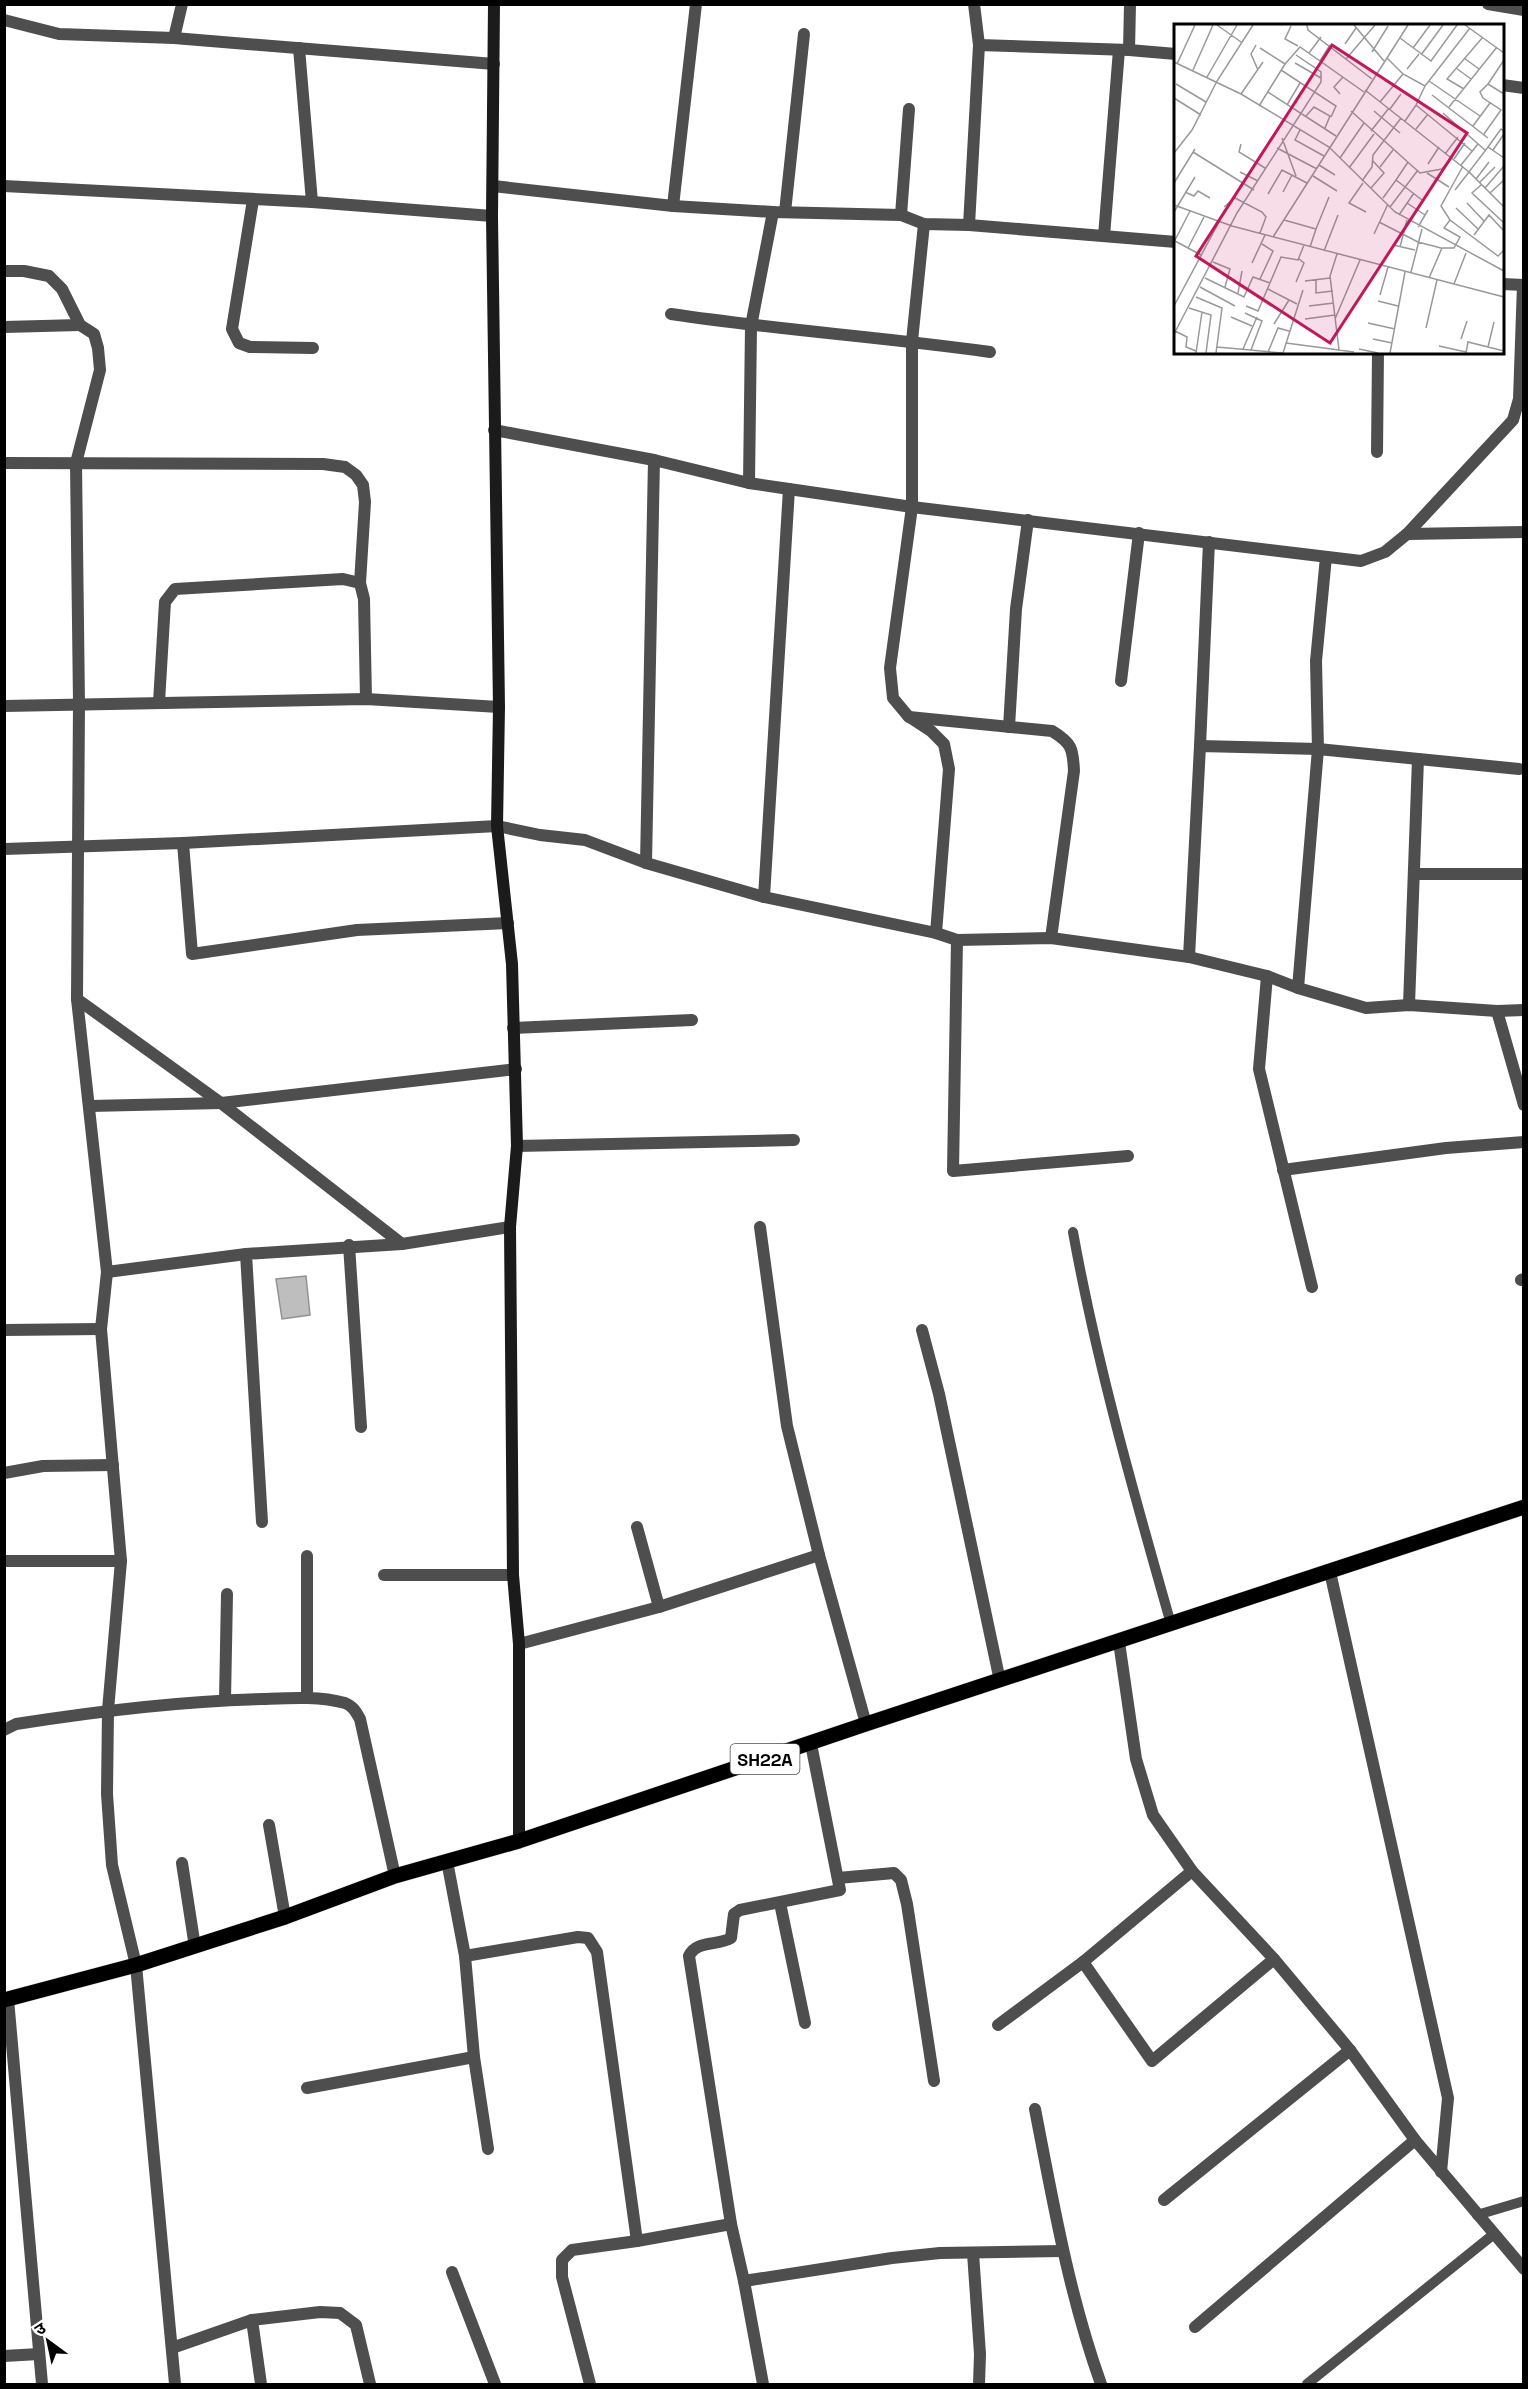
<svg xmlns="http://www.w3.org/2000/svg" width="1528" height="2389" font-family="'Space Grotesk','Noto Sans Devanagari',sans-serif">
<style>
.building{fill:#bebebe;stroke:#929292;stroke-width:1.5}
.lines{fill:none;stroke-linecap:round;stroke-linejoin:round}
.primary-casing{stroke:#dbdbdb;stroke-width:16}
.lane{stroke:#4e4e4e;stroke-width:10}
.street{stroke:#4e4e4e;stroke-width:12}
.secondary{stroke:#1b1b1b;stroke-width:12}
.primary{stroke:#000;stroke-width:15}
.labels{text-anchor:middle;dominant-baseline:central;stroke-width:4.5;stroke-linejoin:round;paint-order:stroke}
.shield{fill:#fff;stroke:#4c4c4c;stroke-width:1.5}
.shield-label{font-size:18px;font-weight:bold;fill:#000}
.inset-road{fill:none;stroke:#999;stroke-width:1.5}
.view{fill:#c2185b;fill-opacity:0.15;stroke:#c2185b;stroke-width:3}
.inset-edge{fill:none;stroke:#000;stroke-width:3}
</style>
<rect width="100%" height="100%" fill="#fff"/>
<polygon class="building" points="306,1276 310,1315 282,1319 276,1279"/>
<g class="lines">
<g class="primary-casing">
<polyline id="primary" points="4,2000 136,1965 285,1917 395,1876 519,1841 866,1724 1524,1507"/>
</g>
<g class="lane">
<path d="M 1073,1232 C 1097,1365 1134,1494 1171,1624"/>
<polyline points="1477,2215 1524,2201"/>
<polyline points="1307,2384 1494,2234"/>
</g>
<g class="street">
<polyline points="974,4 979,45"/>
<polyline points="1488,4 1524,10"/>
<polyline points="4,20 59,34 174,38 494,64"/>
<polyline points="174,38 182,4"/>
<polyline points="299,48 312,202"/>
<polyline points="1129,50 1130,4"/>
<polyline points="1502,85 1524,88"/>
<polyline points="4,186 312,202 492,216"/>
<polyline points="493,186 673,206 773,212 901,215 924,224 969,225 1176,242"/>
<polyline points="253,200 232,329 239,343 250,347 313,348"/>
<polyline points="673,206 696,4"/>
<polyline points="785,212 804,34"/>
<polyline points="901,215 909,109"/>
<polyline points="924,224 912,341 912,507 890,668 893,698 908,716 931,731 944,744 949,769 936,933"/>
<polyline points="969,225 979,45 1129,50 1176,54"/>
<polyline points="1104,236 1119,50"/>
<polyline points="4,271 24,271 49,276 62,289 80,325 94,334 98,348 100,370 76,463 79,703 77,999 107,1272 101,1329 121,1561 108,1710 107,1794 112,1865 136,1965 175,2384"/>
<polyline points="1502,284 1524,285"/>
<path d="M 671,314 C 777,330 884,337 990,352"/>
<polyline points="4,327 80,325"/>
<polyline points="494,430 654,460 749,483 789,489 912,507 1361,561 1385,552 1407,534 1513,420 1519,399 1523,285"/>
<polyline points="1377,452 1378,352"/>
<polyline points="4,463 323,464 345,467 356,475 363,485 365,502 360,583"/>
<polyline points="749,483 751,326 773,212"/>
<polyline points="1407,534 1524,532"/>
<polyline points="1121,681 1139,533"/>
<polyline points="159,702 165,602 175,589 343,579 360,583 364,599 366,699"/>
<polyline points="4,706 366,699 499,707"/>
<path d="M 909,717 L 1052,731 C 1072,743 1073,749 1074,771 L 1051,938"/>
<polyline points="1009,727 1016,609 1028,520"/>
<polyline points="1200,746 1209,542"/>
<polyline points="183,843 192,954 357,930 508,923"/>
<polyline points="4,849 183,843 497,826 540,835 585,840 646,863 764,897 936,933 957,940 1051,938 1189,957 1267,976 1298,988 1366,1008 1409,1005 1497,1011 1524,1010"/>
<polyline points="646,863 654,460"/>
<polyline points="1415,874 1524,874"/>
<polyline points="764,897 789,489"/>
<polyline points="957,940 953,1171 1128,1156"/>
<polyline points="1189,957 1200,746 1318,749 1519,769"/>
<polyline points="1267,976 1259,1069 1312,1287"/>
<polyline points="1298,988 1318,749 1316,661 1326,557"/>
<polyline points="77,999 221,1103 402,1244"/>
<polyline points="1409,1005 1418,759"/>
<polyline points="1497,1011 1524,1105"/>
<polyline points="513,1028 692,1020"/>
<polyline points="90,1106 221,1103 516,1069"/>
<polyline points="517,1146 794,1140"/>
<polyline points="1283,1170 1446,1148 1524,1142"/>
<polyline points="760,1227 787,1426 819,1555"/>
<polyline points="349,1245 361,1427"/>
<polyline points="107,1272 246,1254"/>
<polyline points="1521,1280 1524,1279"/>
<polyline points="4,1330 101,1329"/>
<polyline points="922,1330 939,1394 1000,1681"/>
<polyline points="4,1473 43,1466 113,1465"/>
<polyline points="262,1522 246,1254 402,1244 510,1227"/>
<polyline points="637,1527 659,1607"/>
<polyline points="4,1561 121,1561"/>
<polyline points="1330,1572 1448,2098 1441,2172"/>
<polyline points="384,1575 513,1575"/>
<polyline points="1119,1642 1136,1759 1153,1815 1192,1871 1274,1959 1350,2050 1415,2140 1524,2269"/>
<polyline points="519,1644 659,1607 819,1555 866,1724"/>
<polyline points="307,1698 307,1556"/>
<polyline points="225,1700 227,1594"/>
<path d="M 4,1730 L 16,1724 C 98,1711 179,1701 263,1699 C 289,1698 319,1696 345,1703 C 353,1706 356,1712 360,1719 L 395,1876"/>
<polyline points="269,1825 285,1917"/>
<polyline points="447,1861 465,1956 474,2057 488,2149"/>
<polyline points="182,1863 195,1947"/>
<polyline points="838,1878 894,1873 901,1880 907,1904 934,2081"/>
<polyline points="780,1903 805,2023"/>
<polyline points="465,1956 578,1937 588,1938 597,1952 637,2241"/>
<polyline points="1083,1962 1152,2061 1274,1959"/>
<polyline points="8,1999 42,2384"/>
<polyline points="998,2025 1083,1962 1192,1871"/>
<polyline points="307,2088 474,2057"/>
<path d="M 1035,2109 C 1053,2202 1069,2295 1101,2384"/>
<polyline points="1164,2200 1350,2050"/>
<polyline points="973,2253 980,2354 979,2384"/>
<polyline points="452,2272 495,2384"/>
<polyline points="744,2281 892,2258 940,2253 1062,2251"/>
<polyline points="252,2320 261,2384"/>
<polyline points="1195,2327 1415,2140"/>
<polyline points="172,2348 252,2320 320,2312 340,2313 356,2325 370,2384"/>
<polyline points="4,2356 39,2354"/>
<polyline points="590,2384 562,2277 562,2260 572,2250 637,2241 731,2224"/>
<path d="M 763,2384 L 744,2281 L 731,2224 L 689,1956 C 696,1940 718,1946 731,1938 L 734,1914 L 740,1910 L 840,1890 L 811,1744"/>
</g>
<polyline class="secondary" points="494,4 492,216 499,707 497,826 512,964 517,1146 510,1227 513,1575 519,1644 519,1841"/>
<use href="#primary" class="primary"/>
</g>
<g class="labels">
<rect class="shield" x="730.5" y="1744" width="69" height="30" rx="4.5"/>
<g class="shield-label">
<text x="765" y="1759">SH22A</text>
</g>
</g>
<g transform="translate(1174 24)">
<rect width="330" height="330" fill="#fff"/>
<path class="inset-road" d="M 43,1 L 67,18M 133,1 L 134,6 L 198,55M 180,1 L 210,37M 291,1 L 330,29M 117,2 L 111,15 L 124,22M 226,14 L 257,37 L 283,1M 171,20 L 182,4M 82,21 L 77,30 L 84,46M 86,24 L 111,40 L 126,23 L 190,68M 239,24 L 256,1M 198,28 L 214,2M 135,29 L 147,13M 247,31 L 269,1M 213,34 L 229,50 L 251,62 L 296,4M 290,34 L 305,45M 172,35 L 201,1M 146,37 L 156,21M 0,38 L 67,70 L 155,123 L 221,188 L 330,247M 121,39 L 147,54M 3,40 L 21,1M 282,44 L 297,55M 233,45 L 245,30M 19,46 L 39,1M 107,46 L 162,82 L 157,93M 33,53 L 63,1M 255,57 L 306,92M 2,60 L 32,78M 314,60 L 330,36M 290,65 L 273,55 L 309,13M 191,66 L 295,148 L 314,123 L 330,134M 94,68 L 162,112M 67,70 L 89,38M 166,70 L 160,63 L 169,53M 258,71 L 314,114M 0,74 L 27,91M 206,78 L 229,50M 113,81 L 126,59M 242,81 L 251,62M 85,82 L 111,40M 275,83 L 323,23M 216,85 L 227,70M 177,87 L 246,149 L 268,145 L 277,134M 200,87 L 226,109M 269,89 L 311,126M 132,92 L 140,83 L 156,92 L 151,104M 231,97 L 242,81 L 298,127M 299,102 L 316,79M 242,105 L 254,90M 126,106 L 121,116 L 150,132M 197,107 L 215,84M 310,110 L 327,86 L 309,74 L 306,68 L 314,60 L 330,70M 108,114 L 122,152M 67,120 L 65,128 L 91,144M 314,123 L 327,105 L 330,107M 103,124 L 143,145M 319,126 L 330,110M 19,128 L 80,166M 0,129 L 18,106 L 43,57 L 79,1M 271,130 L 284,113M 166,134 L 190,99M 280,135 L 291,119M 254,140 L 265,123M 145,141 L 161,151M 287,141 L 304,120M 289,142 L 267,182 L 276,196 L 324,232 L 330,226M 206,143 L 219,126M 175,144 L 200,110M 66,148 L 84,157M 253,149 L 275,163M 139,152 L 163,167M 302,155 L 315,138M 222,156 L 234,138M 188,157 L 198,143 L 199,131 L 227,94M 0,159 L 21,125M 189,159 L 175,179 L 192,188M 305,159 L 321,143M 307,161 L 298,169 L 330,199M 197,164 L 210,149 L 198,136M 311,164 L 330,142M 281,166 L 295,148 L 330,183M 11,168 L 20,172 L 24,167 L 36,174M 109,168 L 118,151M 316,169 L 330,156M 94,170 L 108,146 L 133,159M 209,174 L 222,156 L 248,176M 233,179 L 251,191M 293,179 L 310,197M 0,181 L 58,202 L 330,273M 50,183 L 61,174 L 88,188 L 92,193 L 86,209M 216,183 L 244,146M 282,184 L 304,205M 0,188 L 21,153M 225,191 L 240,169M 110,196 L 142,205 L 136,223M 205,198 L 244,218 L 267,224M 244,203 L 254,186M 142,205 L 155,173M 200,210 L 214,180M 300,211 L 315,191 L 330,207M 99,213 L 234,1M 1,217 L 27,231M 0,218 L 16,187M 219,221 L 241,226M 226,223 L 233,196M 14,224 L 30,193M 150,227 L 164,191M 163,230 L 156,252 L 165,326M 39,238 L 56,245 L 51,263M 78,239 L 91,211M 237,248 L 248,205M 31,254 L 70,273 L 79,253 L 96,259M 255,254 L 268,224 L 280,224 L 286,213 L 270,204 L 276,196M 86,255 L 99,227 L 88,220M 142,256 L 142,269 L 159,267M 131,257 L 156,254M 122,258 L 130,239 L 125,235M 280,260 L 292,229M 26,263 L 61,282M 94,265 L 123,280M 64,269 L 68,247M 206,271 L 214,243M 22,273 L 48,284 L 42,329M 204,277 L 224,282M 0,282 L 45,198M 72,282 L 84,287 L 107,233 L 124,236 L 130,221M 135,282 L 160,279M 15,284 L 37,291 L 32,329M 71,289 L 88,297 L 77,326M 57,293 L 78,302M 131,295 L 161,291M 161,295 L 186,236M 194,299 L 221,305M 100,300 L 115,276M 252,304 L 263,256M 1,307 L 13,313 L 12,323 L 22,327M 0,310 L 63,189 L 147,58 L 147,48 L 122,31M 199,315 L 218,319M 287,315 L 293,297M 112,319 L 180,328M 265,322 L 292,328M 43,323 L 108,329M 314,323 L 320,298M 69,325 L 83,293M 185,325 L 204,329M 94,328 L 104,304 L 115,307M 22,329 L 28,288M 109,329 L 129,266M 216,329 L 231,248M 292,329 L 294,318 L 330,327"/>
<path class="view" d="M 158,21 L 293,109 L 156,319 L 22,232 Z"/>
<rect width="330" height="330" class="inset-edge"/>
</g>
<rect width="1528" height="2389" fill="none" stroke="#000000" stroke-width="12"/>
<g transform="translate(48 2341) rotate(327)" stroke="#ffffff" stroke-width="4.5" paint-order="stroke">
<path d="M0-4.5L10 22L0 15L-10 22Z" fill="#000000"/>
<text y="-9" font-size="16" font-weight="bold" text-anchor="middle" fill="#000000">उ</text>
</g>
</svg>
